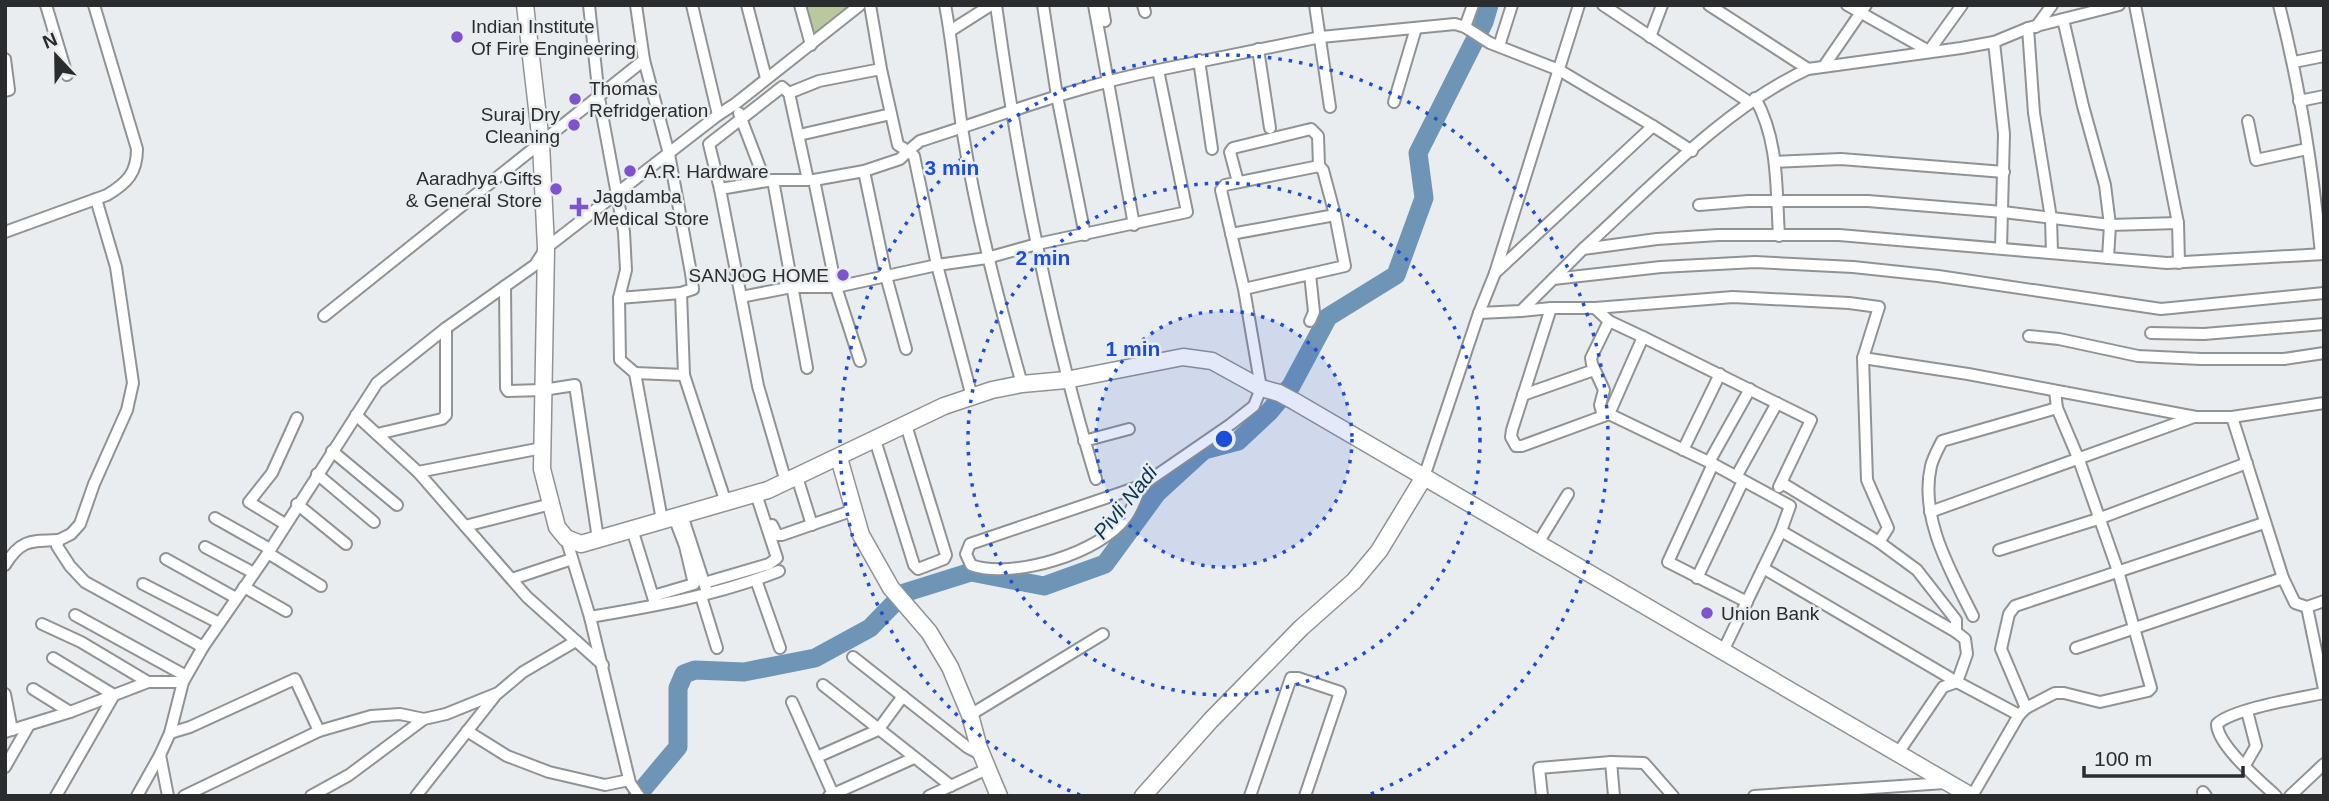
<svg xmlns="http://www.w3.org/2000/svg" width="2329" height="801" font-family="Arial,sans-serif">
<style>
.green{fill:#bac89d}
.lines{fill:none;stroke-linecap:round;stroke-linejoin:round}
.river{stroke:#6e95b6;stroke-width:19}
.street-casing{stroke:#909395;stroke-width:14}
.secondary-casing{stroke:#909395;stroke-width:19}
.street{stroke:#fff;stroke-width:10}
.secondary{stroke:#fff;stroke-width:16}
.ring{fill:none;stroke:#1d4ed8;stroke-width:3.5;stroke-dasharray:3.5 7}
.poi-dot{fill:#7f53cc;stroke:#e9edf0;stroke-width:2.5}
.labels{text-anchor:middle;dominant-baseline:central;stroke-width:5;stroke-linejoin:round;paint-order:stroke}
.poi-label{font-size:19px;fill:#2b2c2d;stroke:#e9edf0;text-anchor:start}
.water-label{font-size:21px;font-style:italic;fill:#063758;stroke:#e9edf0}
.centre{fill:#1d4ed8;stroke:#e9edf0;stroke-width:3.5}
.ring-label{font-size:21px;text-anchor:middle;font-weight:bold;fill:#1d4ed8;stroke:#e9edf0;stroke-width:5;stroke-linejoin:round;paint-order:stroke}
</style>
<rect width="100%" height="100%" fill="#e9edf0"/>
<polygon class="green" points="807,5 854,5 814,36"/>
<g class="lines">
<polyline class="river" points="637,796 678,747 678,688 684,674 695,670 744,672 815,658 870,628 904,593 971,572 1044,586 1105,564 1157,493 1204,450 1238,441 1269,412 1291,386 1328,317 1396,275 1424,198 1418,153 1484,22 1489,5"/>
<g class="street-casing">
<g id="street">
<polyline points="46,5 67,75"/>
<polyline points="589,5 599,98 624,232 626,270 619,298"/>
<polyline points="636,5 644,60 669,154 691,273 693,289 681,293 684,375 726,503"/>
<polyline points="692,5 718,115"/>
<polyline points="747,5 766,78"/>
<polyline points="800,5 811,45"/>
<path d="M 870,5 L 881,69 L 898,145 L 908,151 L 920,141 C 999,116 1077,86 1158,70 L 1187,212 L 1037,244 L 987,258 L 937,265 L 836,287 L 792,287 L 741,297 L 720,189 L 709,144 L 782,87 L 789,93 L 819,81 L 881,69"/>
<path d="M 945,5 C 953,46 956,87 962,128 C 976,215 998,299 1022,384"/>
<path d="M 996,5 C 1018,165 1049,324 1096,479"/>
<polyline points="1043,5 1057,96 1085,235"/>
<polyline points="1094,5 1134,225"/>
<polyline points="1102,5 1105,21"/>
<polyline points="1143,5 1145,12"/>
<polyline points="1315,5 1330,107"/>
<polyline points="1603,5 1749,102"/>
<polyline points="1709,5 1808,69"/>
<polyline points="1847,5 1929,51 1962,5"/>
<polyline points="2135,5 2178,223"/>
<path d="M 2279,5 C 2300,87 2313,170 2321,254"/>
<polyline points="2063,19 2083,106 2105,185 2110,225 2108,258"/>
<polyline points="1465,27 1473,5"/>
<polyline points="2036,27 2052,5"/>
<polyline points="2028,28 2034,113 2051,218 2052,253"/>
<polyline points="950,31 991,5"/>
<polyline points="1650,37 1662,5"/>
<polyline points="1994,42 2004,134 2001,248"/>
<polyline points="1499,46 1512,5"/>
<polyline points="1258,49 1270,128"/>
<polyline points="5,59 9,90 5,91"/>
<polyline points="1199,60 1212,149"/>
<polyline points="2294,62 2324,56"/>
<polyline points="1824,66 1866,5"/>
<polyline points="1158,70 1321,37 1455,24 1465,27 1490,43 1559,70 1653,126 1495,273"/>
<polyline points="789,93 808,180"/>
<path d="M 1755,98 C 1779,140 1776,189 1779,236"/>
<polyline points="2299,101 2324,96"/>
<polyline points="1394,102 1416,28"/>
<polyline points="739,113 765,181"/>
<polyline points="2248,121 2256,160 2307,149"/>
<polyline points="1653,126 1692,151"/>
<polyline points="799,135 891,114"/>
<polyline points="1775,162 1841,159 2004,172"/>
<polyline points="864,171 886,276 906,349"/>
<polyline points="773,180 807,368"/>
<polyline points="814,180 836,287 860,361"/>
<polyline points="1238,182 1230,152 1233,148 1311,129 1318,136 1319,166"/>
<polyline points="720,189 773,180 814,180 864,171 900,159 908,151 914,156 937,265 972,397"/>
<polyline points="96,199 116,267 133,383 127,410 94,484 80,524 71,534 59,540 57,546 70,566 85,582 203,647"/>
<polyline points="1699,205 1748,201 1868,201 2003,212 2110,225 2178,223 2179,263"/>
<path d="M 5,232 L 107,195 C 127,183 137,173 137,149 L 94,5"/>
<polyline points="1231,234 1335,215"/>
<path d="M 1584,248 C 1651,187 1727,106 1808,69 L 1961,48 L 1994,42 L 2028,28 L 2119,5"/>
<polyline points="1553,279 1661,267 1755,262 1853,267 1938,276 2161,309 2324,293"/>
<polyline points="505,286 506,388 508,391 543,390 575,385 598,539"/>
<polyline points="741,297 758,386 786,482"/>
<polyline points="1551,308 1512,430 1511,437 1516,446 1522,446 1609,414"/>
<polyline points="1595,308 1609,321 1643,337 1609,414 1713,464 1790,506 1781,531 1723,651"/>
<polyline points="1521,311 1551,308 1595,308 1733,297 1849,303 1879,307 1863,358 1968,374 2196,417 2232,417 2283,578 2295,603 2307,607 2324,601"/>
<polyline points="1479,313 1521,311 1583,249 1657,239 1718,235 1839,235 2167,263 2324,254"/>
<polyline points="324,316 644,60"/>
<polyline points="1310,321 1314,312 1310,274"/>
<polyline points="2151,333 2204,334 2324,324"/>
<polyline points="2029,336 2059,339 2138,356 2201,359 2284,359 2324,353"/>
<polyline points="1643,337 1811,420 1779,487"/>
<polyline points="1863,358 1867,480 1888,528 1879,542"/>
<polyline points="635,373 684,375"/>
<polyline points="1523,395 1594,370"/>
<polyline points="356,415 418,472 542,448"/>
<polyline points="1603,416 1600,405 1604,390 1592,364 1591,358 1609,321"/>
<polyline points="2232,417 2324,403"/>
<polyline points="377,434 442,419 446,415 446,328"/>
<polyline points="875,440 914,565 918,569 944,559 946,555 906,425"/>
<polyline points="1084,441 1129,429"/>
<polyline points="1683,450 1720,374"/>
<polyline points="332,451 397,505"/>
<polyline points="1709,462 1750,389"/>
<polyline points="1713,464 1668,562 1747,602"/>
<polyline points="418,472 527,597 603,665"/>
<polyline points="317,474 374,522"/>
<polyline points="797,477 812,525"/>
<polyline points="1424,477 1479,313 1495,273 1579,5"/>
<polyline points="1736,477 1777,403"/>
<polyline points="1782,483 1879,542 1917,570 1956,620 1956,632 1965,639 1967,654 1957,682 2019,715 1972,796"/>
<path d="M 1141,486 C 1137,496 1133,507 1127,516 C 1102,553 1012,580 971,565 L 966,554 L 970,544 L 1141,486 L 1231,424 L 1254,406 L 1261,388 L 1244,289 L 1221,190 L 1225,185 L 1319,166 L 1323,170 L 1335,215 L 1345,266 L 1244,289"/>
<polyline points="297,504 346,544"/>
<polyline points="1930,512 2194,417"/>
<polyline points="682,515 706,589"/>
<polyline points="215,518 270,549"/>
<polyline points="662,520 635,373 620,360 619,298 681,293"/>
<polyline points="285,524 249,502 272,473 297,418"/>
<polyline points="772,525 777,535 782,535 854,510"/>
<polyline points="465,526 551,504"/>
<polyline points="632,529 654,600"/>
<polyline points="1781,531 1956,632"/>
<path d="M 566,538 L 590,617 C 655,606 718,595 779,571"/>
<polyline points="1538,543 1568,494"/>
<polyline points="205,547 254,573"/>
<polyline points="1999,550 2098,519 2247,463"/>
<polyline points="268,553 321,586"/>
<polyline points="166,559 236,598"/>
<path d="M 5,565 C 21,539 31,541 59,540"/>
<polyline points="1763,568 1957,682"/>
<polyline points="1697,578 1743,481"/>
<polyline points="512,579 572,559"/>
<polyline points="756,580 780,648"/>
<polyline points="704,583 769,564 777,558 756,494"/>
<polyline points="143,584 219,623"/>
<polyline points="244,587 286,611"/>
<polyline points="653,596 694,584 685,546 674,517"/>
<polyline points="701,596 717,648"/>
<polyline points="2307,607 2324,689"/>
<polyline points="75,615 186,676"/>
<path d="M 1973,616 C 1951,572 1919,518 1931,466 C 1933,458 1938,449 1942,441 L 2057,408"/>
<polyline points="590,617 630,783 639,796"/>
<polyline points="42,624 81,642 148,682"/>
<polyline points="2076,648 2283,578"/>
<polyline points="853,657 967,747 982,755"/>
<polyline points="53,658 114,695 56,796"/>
<polyline points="823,685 951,786"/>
<polyline points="33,689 70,712"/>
<polyline points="5,694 12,730"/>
<polyline points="792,702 833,794"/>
<polyline points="2026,708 2001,649 2009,614 2015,606 2264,523"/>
<polyline points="970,715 1103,634"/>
<polyline points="2019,715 2026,708 2055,693 2064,693 2100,702 2148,691 2151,688 2118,571 2079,460 2057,408 2055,391"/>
<polyline points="467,731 507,756 549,772 605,785 629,780"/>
<polyline points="5,732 70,712 148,682 183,682 203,647 268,553 377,383 446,328 535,265 546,248 718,115 735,104 860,5"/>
<polyline points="170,733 190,727 295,679 319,731"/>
<polyline points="1898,753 1943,687 1957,682"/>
<polyline points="817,757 878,730 903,696"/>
<polyline points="1611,762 1614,796"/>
<polyline points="2245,765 2256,746 2247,711"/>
<polyline points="5,767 29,725"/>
<polyline points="2203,792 2206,796"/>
<polyline points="137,796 160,755"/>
<polyline points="168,796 160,755 170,733 183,682"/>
<polyline points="184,796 319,731 371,716 400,714 424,719 446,714 498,693 523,672 576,641"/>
<polyline points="311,796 349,775 424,719"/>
<polyline points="416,796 495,696"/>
<polyline points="829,796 914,758"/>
<polyline points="929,796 987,769"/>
<polyline points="1250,796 1291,678 1298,678 1340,692 1305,796"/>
<polyline points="1542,796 1539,768 1611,762 1644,763 1673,796"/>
<polyline points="1754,796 1945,783"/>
<path d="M 2276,796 C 2260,781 2217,745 2217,724 C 2232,709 2300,698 2324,693"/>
<polyline points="2290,796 2324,764"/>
</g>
</g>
<g class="secondary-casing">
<g id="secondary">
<polyline points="525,5 541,143 546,248 542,469 557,527 566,538 581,544 768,490 944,406 992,390 1022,384 1066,380 1183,357 1212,361 1261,388 1279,393 1294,401 1971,796"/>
<polyline points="839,458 861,535 891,588 929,632 950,667 970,715 979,748 999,796"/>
<polyline points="1143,796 1211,720 1301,628 1354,581 1379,551 1424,477"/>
</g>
</g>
<use href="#street" class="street"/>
<use href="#secondary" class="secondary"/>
</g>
<circle cx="1224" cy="439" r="128" fill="#1d4ed8" fill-opacity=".12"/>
<g class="ring">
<circle cx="1224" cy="439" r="128"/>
<circle cx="1224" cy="439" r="256"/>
<path d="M1080 795A384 384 0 1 1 1368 795"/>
</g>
<g class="poi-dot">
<circle cx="457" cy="37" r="7"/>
<circle cx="575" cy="99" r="7"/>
<circle cx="574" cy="125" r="7"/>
<circle cx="630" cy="171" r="7"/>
<circle cx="556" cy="189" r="7"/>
<path d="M575.5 196.5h7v7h7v7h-7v7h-7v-7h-7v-7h7z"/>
<circle cx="843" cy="275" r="7"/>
<circle cx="1707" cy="613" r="7"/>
</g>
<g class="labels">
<g class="poi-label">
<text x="471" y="26">Indian Institute<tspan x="471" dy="22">Of Fire Engineering</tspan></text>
<text x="589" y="88">Thomas<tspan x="589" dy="22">Refridgeration</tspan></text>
<text x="560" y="114" text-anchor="end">Suraj Dry<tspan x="560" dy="22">Cleaning</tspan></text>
<text x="644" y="171">A.R. Hardware</text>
<text x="542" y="178" text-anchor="end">Aaradhya Gifts<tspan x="542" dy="22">&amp; General Store</tspan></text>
<text x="593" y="196">Jagdamba<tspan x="593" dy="22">Medical Store</tspan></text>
<text x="829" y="275" text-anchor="end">SANJOG HOME</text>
<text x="1721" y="613">Union Bank</text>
</g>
<g class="water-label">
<text transform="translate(1125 502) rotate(-51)">Pivli Nadi</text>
</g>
</g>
<circle cx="1224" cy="439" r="10" class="centre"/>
<g class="ring-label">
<text x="952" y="175">3 min</text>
<text x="1043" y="265">2 min</text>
<text x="1133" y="356">1 min</text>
</g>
<rect width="2329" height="801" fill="none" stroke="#2b2c2d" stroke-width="14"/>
<g transform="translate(56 56) rotate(338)" stroke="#e9edf0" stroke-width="5" paint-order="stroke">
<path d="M0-5L12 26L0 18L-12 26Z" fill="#2b2c2d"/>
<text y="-10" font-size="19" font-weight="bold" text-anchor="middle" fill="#2b2c2d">N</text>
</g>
<path d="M2084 766v10h159v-10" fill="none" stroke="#2b2c2d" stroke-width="3.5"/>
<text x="2094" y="766" font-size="21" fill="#2b2c2d" stroke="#e9edf0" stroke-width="5" paint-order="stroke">100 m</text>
</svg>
